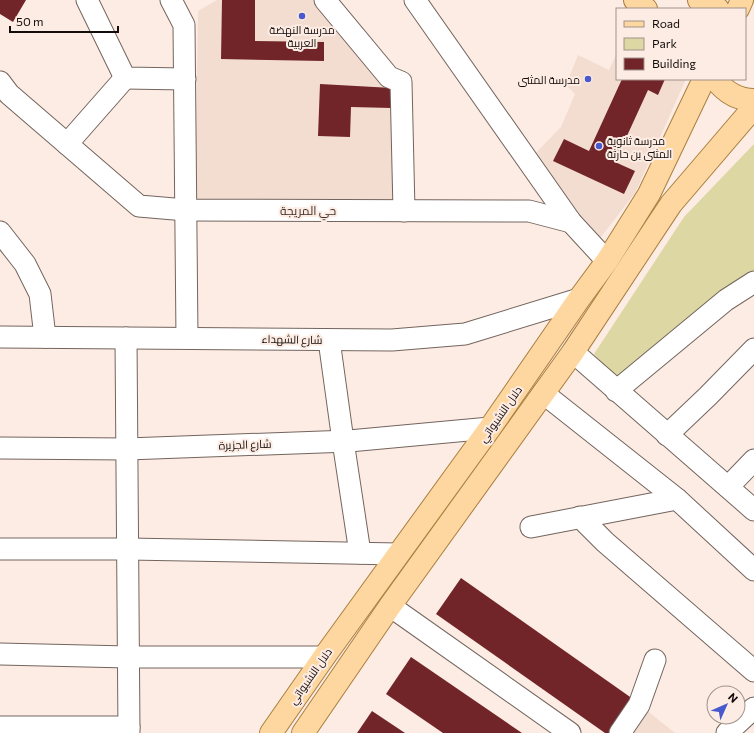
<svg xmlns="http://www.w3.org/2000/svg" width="754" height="733" font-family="Commissioner,Cairo,sans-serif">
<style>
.built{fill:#f3dcd0}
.green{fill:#ddd8a3}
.building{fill:#712529}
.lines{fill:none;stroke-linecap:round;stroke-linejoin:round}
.minor-casing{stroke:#73655e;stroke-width:23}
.major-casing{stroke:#a97f41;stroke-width:24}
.minor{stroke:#fff;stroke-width:21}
.major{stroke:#fdd79f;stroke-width:22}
.poi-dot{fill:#4858cd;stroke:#fdece3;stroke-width:1.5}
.labels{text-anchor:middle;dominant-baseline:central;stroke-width:4;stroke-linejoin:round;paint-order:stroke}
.poi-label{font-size:11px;fill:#120c0a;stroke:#fdece3}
.street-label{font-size:11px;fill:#120c0a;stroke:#fdece3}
.neighbourhood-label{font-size:12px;fill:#3d312a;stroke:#fdece3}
</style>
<rect width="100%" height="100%" fill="#fdece3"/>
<g class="built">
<polygon points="217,0 317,0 395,84 393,201 195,199 198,11"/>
<polygon points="617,53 617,79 686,79 635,193 597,242 533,156 561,127 575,94 566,85 578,55 609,70"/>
<polygon points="646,710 675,733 630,733"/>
</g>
<polygon class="green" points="754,144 754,275 615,378 594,354 684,217"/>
<g class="building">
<polygon points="0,0 26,0 13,22 0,14"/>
<polygon points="222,0 255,0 255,41 324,42 324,61 221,59"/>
<polygon points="622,79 665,79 658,95 648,90 615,162 635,171 624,194 553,161 564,139 589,151"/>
<polygon points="320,84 392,88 391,108 351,107 350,137 318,136"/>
<polygon points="461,578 633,699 609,733 605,733 436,614"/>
<polygon points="411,657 522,733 443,733 386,694"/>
<polygon points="372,711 405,733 357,733"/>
</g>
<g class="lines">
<g class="minor-casing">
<g id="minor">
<polyline points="87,0 125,78 185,79"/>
<polyline points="171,0 184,25 187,338"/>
<polyline points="325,0 389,77 401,82 404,211"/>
<polyline points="415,0 571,222 607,261"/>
<polyline points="0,82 9,94 139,206 186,210 529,211 571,222"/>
<polyline points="67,144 125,78"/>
<polyline points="0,232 25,264 40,294 45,337"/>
<polyline points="0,337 392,340 465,334 579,299"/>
<polyline points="126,338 129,733"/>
<polyline points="329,340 343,441 360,553"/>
<polyline points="573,352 754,510"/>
<polyline points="616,391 726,300 754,282"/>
<polyline points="667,435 708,396 754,349"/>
<polyline points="0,448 127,449 349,441 490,428"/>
<polyline points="728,487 754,460"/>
<polyline points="677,499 754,570"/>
<polyline points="580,517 605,542 754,671"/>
<polyline points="531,527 677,499 543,393"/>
<polyline points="0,549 128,549 398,554"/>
<polyline points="390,606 570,733"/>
<polyline points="0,654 128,657 324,657"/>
<polyline points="0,727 129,727"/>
<polyline points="620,733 639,705 655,660"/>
<polyline points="727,733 754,708"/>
</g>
</g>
<g class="major-casing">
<g id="major">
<polyline points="635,0 646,9"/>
<polyline points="699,0 718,9"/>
<polyline points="738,9 742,0"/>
<path d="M 715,79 C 725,92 737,100 754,100"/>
<polyline points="271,733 324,657 490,428 579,299 607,261 649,194 704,79"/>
<polyline points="303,733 390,606 573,352 671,204 754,107"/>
</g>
</g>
<use href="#minor" class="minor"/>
<use href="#major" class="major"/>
</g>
<g class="poi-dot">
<circle cx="302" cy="16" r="4"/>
<circle cx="588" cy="79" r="4"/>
<circle cx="599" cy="146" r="4"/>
</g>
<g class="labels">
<g class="poi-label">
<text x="302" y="29">مدرسة النهضة<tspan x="302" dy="13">العربية</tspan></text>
<text x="580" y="79" text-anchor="end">مدرسة المثنى</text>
<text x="607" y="140" text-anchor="start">مدرسة ثانوية<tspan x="607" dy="13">المثنى بن حارثة</tspan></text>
</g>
<g class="street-label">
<text transform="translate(292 339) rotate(1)">شارع الشهداء</text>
<text transform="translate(500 414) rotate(-55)">دلال النشيواتي</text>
<text transform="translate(245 444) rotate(-2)">شارع الجزيرة</text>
<text transform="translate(310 676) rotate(-55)">دلال النشيواتي</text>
</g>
<g class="neighbourhood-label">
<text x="308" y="210">حي المريجة</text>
</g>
</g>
<rect x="616" y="8" width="130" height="72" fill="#fdece3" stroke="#9f928c"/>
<rect x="624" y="21" width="20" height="6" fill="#fdd79f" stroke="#9f928c"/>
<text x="652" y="28" font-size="12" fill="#120c0a">Road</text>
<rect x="624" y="38" width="20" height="12" fill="#ddd8a3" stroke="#9f928c"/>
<text x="652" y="48" font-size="12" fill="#120c0a">Park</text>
<rect x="624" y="58" width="20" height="12" fill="#712529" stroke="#9f928c"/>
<text x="652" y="68" font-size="12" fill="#120c0a">Building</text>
<g transform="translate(726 705) rotate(45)"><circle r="19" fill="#fdece3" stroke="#9f928c"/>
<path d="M0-3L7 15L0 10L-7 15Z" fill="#4858cd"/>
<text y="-6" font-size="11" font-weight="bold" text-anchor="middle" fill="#120c0a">N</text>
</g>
<path d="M10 26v6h108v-6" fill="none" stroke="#120c0a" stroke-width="2"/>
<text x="16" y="26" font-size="12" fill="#120c0a" stroke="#fdece3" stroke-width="3" paint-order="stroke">50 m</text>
</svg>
